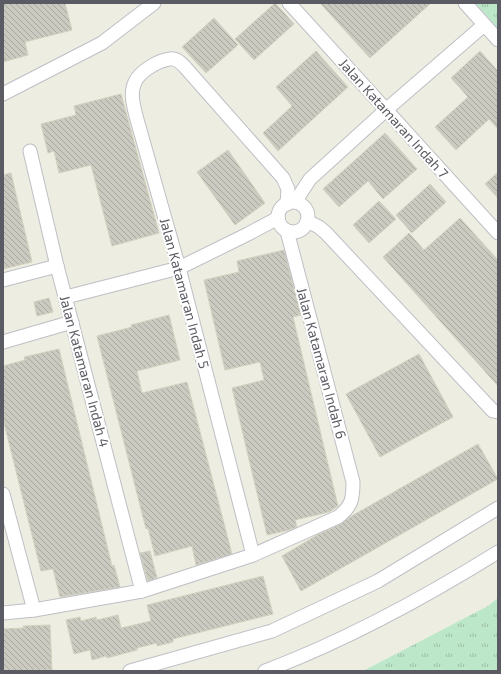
<svg xmlns="http://www.w3.org/2000/svg" width="501" height="674" font-family="'Exo 2',sans-serif">
<style>
.park{fill:url(#park-tufts)}
.building{fill:url(#building-back-hatch);stroke:#d3d2bf}
.lines{fill:none;stroke-linecap:round;stroke-linejoin:round}
.minor-casing{stroke:#bebfc6;stroke-width:15}
.minor{stroke:#fff;stroke-width:13}
.labels{text-anchor:middle;dominant-baseline:central;stroke-width:4;stroke-linejoin:round;paint-order:stroke}
.street-label{font-size:14px;fill:#5a5b63;stroke:#fff}
</style>
<defs>
<pattern id="park-tufts" width="24" height="20" patternUnits="userSpaceOnUse"><rect width="24" height="20" fill="#bce7c9"/><path d="M3 7l-1-3M5 7V3M7 7l1-3M15 17l-1-3M17 17v-4M19 17l1-3" fill="none" stroke="#9cbea7"/></pattern>
<pattern id="building-back-hatch" width="6" height="6" patternUnits="userSpaceOnUse"><rect width="6" height="6" fill="#cbcac0"/><path d="M-1 5l2 2M0 0l6 6M5-1l2 2" fill="none" stroke="#a8a7a0"/></pattern>
</defs>
<rect width="100%" height="100%" fill="#edeee1"/>
<g class="park">
<polygon points="475,3 498,3 498,29"/>
<polygon points="498,598 498,671 363,671 488,606"/>
</g>
<g class="building">
<polygon points="3,3 65,3 72,30 25,42 28,55 3,62"/>
<polygon points="275,3 294,24 254,60 235,39"/>
<polygon points="320,3 431,3 370,58"/>
<polygon points="214,18 238,45 206,73 182,47"/>
<polygon points="316,51 348,87 278,151 263,133 292,106 276,87"/>
<polygon points="480,51 498,71 498,129 489,119 456,150 435,127 468,97 451,78"/>
<polygon points="121,94 159,233 112,246 91,165 59,173 54,151 48,153 41,124 76,115 74,106"/>
<polygon points="385,133 417,169 383,199 368,181 339,207 323,189"/>
<polygon points="228,150 265,203 235,225 197,172"/>
<polygon points="498,172 498,198 485,184"/>
<polygon points="11,173 32,262 3,269 3,175"/>
<polygon points="430,184 446,202 412,233 396,215"/>
<polygon points="379,201 396,219 369,243 353,225"/>
<polygon points="460,218 498,260 498,386 383,257 409,233 424,250"/>
<polygon points="284,250 301,315 293,317 338,506 329,512 295,520 297,527 289,530 267,535 232,388 264,380 260,362 225,370 204,280 239,272 237,261"/>
<polygon points="49,298 53,312 37,316 34,302"/>
<polygon points="169,315 180,360 137,371 142,393 187,382 232,554 196,565 192,546 155,556 148,528 146,529 97,336 132,327 131,325"/>
<polygon points="59,349 112,566 114,565 120,587 60,597 53,569 41,571 3,419 3,366 25,360 24,357"/>
<polygon points="419,354 453,417 380,457 346,394"/>
<polygon points="478,444 498,479 301,591 282,556 319,534 341,524 350,517"/>
<polygon points="150,551 157,578 148,581 140,553"/>
<polygon points="263,576 273,614 173,639 173,642 157,646 157,643 137,648 137,650 107,658 106,656 92,660 90,650 74,654 66,620 80,617 81,621 96,617 97,620 118,615 121,628 151,621 147,605"/>
<polygon points="50,625 52,670 3,671 3,629 24,628 23,626"/>
</g>
<g class="lines">
<g class="minor-casing">
<g id="minor">
<polyline points="289,3 498,233"/>
<polyline points="465,3 498,40"/>
<polyline points="3,94 102,43 154,3"/>
<polyline points="30,151 57,266 142,591"/>
<polyline points="295,202 310,179 387,109 484,25"/>
<circle cx="293" cy="217" r="15"/>
<polyline points="307,221 319,227 326,233 493,411 498,412"/>
<polyline points="3,280 57,266"/>
<polyline points="66,297 179,268 248,234 278,218"/>
<polyline points="3,342 72,322"/>
<polyline points="3,494 34,610"/>
<path d="M 253,555 L 179,268 L 136,116 C 133,104 130,93 135,82 C 140,71 159,60 170,59 C 176,58 180,62 184,66 L 283,178 L 288,189 L 287,204"/>
<path d="M 3,613 L 34,610 L 142,591 L 253,555 L 338,517 C 352,506 353,499 353,482 L 287,231"/>
<polyline points="130,671 272,631 378,581 498,508"/>
<path d="M 265,671 C 347,640 424,598 498,552"/>
</g>
</g>
<use href="#minor" class="minor"/>
</g>
<g class="labels">
<g class="street-label">
<text transform="translate(394 118) rotate(48)">Jalan Katamaran Indah 7</text>
<text transform="translate(185 293) rotate(75)">Jalan Katamaran Indah 5</text>
<text transform="translate(322 363) rotate(75)">Jalan Katamaran Indah 6</text>
<text transform="translate(85 371) rotate(75)">Jalan Katamaran Indah 4</text>
</g>
</g>
<rect width="501" height="674" fill="none" stroke="#5a5b63" stroke-width="8"/>
</svg>
